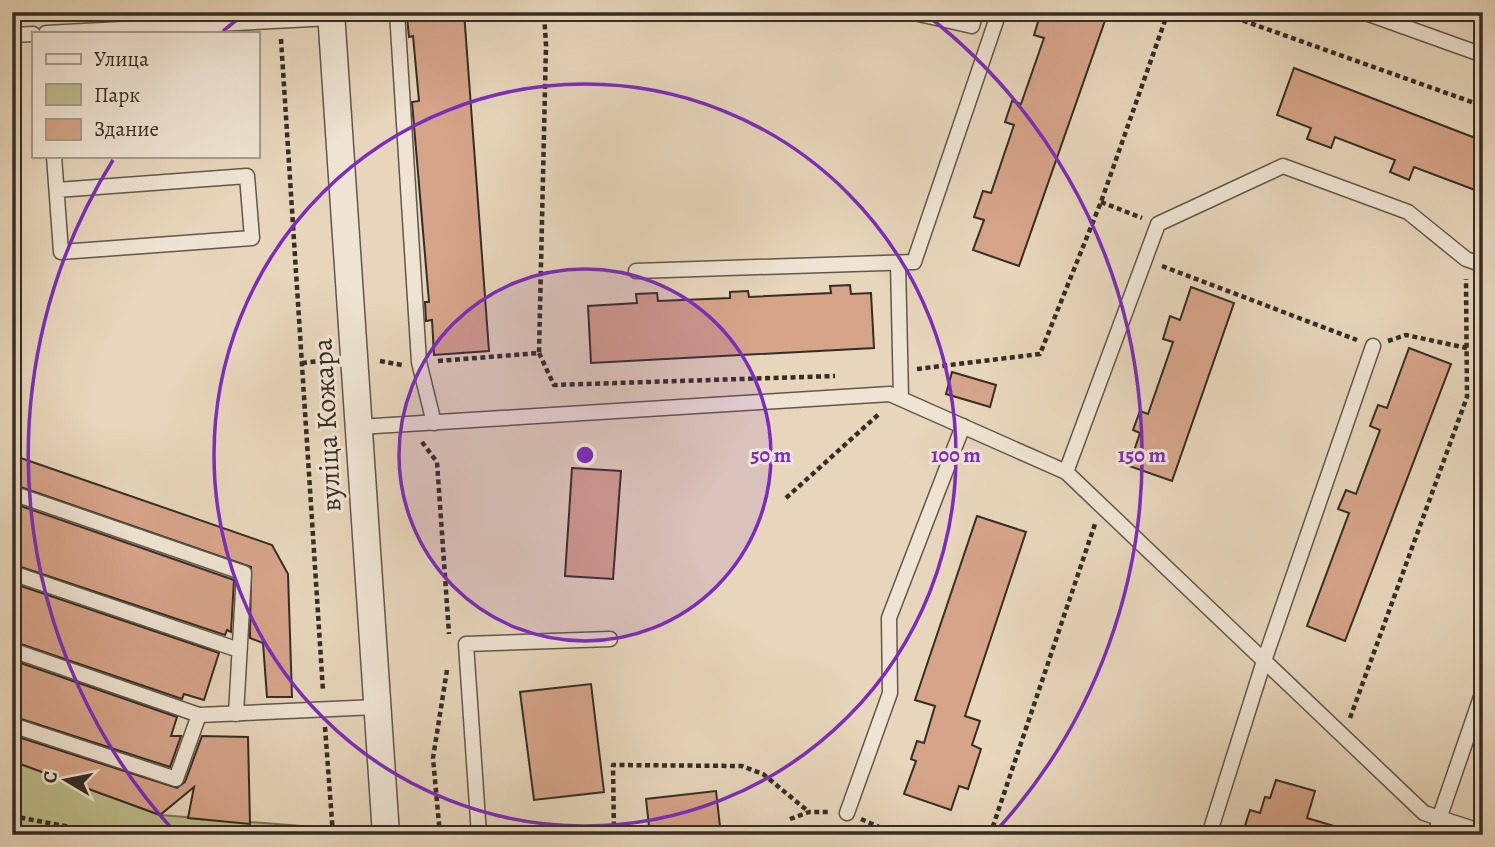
<svg xmlns="http://www.w3.org/2000/svg" width="1495" height="847" font-family="Alegreya,serif">
<style>
.green{fill:#bdbc8b;stroke:#7a7458;stroke-width:2}
.building{fill:#d6a489;stroke:#362d24;stroke-width:2}
.lines{fill:none;stroke-linecap:round;stroke-linejoin:round}
.lane-casing{stroke:#62574a;stroke-width:17}
.street-casing{stroke:#62574a;stroke-width:29}
.path{stroke:#362d24;stroke-width:4.5;stroke-dasharray:5 3.5;stroke-linecap:butt}
.lane{stroke:#efe4d3;stroke-width:14}
.street{stroke:#efe4d3;stroke-width:26}
.ring{fill:none;stroke:#7b2cbf;stroke-width:3.5}
.labels{text-anchor:middle;dominant-baseline:central;stroke-width:6;stroke-linejoin:round;paint-order:stroke}
.street-label{font-size:28px;fill:#362d24;stroke:#efe4d3}
.centre{fill:#7b2cbf;stroke:#efe4d3;stroke-width:3.5}
.ring-label{font-size:21px;text-anchor:middle;font-weight:bold;fill:#7b2cbf;stroke:#efe4d3;stroke-width:6;stroke-linejoin:round;paint-order:stroke}
</style>
<rect width="100%" height="100%" fill="#e7d6bb"/>
<filter id="stains"><feTurbulence type="fractalNoise" baseFrequency=".00286" numOctaves="4"/><feColorMatrix values="0 0 0 0 .2 0 0 0 0 .09 0 0 0 0 .02 0 0 0 .5 -.17"/></filter>
<radialGradient id="worn" r=".72"><stop offset=".6" stop-color="#630" stop-opacity="0"/><stop offset="1" stop-color="#630" stop-opacity=".3"/></radialGradient>
<polygon class="green" points="12,761 160,815 314,827 315,835 12,835"/>
<g class="building">
<polygon points="425,12 464,12 489,351 434,355 432,320 426,321 425,302 429,302 412,102 419,101 413,36 409,37 407,17 425,16"/>
<polygon points="1041,12 1108,12 1019,266 973,250 984,220 974,217 983,191 991,193 1014,125 1005,122 1012,101 1021,104 1044,38 1034,35"/>
<polygon points="1294,68 1483,141 1483,193 1414,167 1409,180 1390,172 1395,160 1335,137 1331,148 1307,139 1311,128 1277,115"/>
<polygon points="850,285 851,294 871,293 874,348 591,363 588,306 637,303 636,294 657,293 658,301 730,298 730,292 748,291 749,297 831,293 830,286"/>
<polygon points="1191,287 1234,303 1172,481 1129,466 1140,433 1133,430 1140,411 1148,414 1173,342 1163,339 1170,316 1180,320"/>
<polygon points="1409,348 1451,364 1345,641 1307,626 1349,513 1338,509 1346,490 1356,494 1380,430 1370,426 1378,405 1387,408"/>
<polygon points="952,372 996,385 990,407 946,394"/>
<polygon points="12,455 272,545 288,574 292,697 267,697 263,643 250,638 251,567 12,484"/>
<polygon points="572,468 621,471 613,579 565,576"/>
<polygon points="12,503 234,580 231,632 227,630 225,635 12,564"/>
<polygon points="977,516 1026,532 965,716 980,721 972,745 981,749 968,789 959,786 951,810 904,794 916,761 911,759 917,741 924,743 935,706 915,700"/>
<polygon points="12,583 219,653 204,700 184,694 182,699 12,641"/>
<polygon points="12,660 177,717 171,736 181,736 170,767 12,716"/>
<polygon points="591,684 604,792 534,800 520,692"/>
<polygon points="12,735 177,788 185,782 202,736 248,737 250,824 188,818 194,787 160,815 12,761"/>
<polygon points="1276,780 1315,791 1307,818 1344,829 1344,835 1242,835 1250,810 1260,813 1265,797 1270,798"/>
<polygon points="716,791 721,835 650,835 646,799"/>
</g>
<g class="lines">
<g class="lane-casing">
<g id="lane">
<polyline points="397,12 419,362 434,423"/>
<polyline points="910,12 972,26 976,12"/>
<polyline points="1363,12 1483,55"/>
<polyline points="46,33 331,18"/>
<polyline points="12,35 33,34"/>
<polyline points="54,156 61,252 252,238 247,176 57,190"/>
<polyline points="898,263 901,398"/>
<polyline points="636,271 914,262 999,12"/>
<polyline points="359,427 890,394 1066,472 1158,224 1283,166 1408,212 1466,259 1483,265"/>
<polyline points="1066,472 1424,813 1483,832"/>
<polyline points="12,493 244,573 236,714"/>
<polyline points="12,573 239,650"/>
<polyline points="12,650 199,715 376,707"/>
<polyline points="12,725 176,779 199,715"/>
<polyline points="847,813 890,693 889,618 963,426"/>
<polyline points="780,834 780,835"/>
<polyline points="479,835 466,644 610,639"/>
<polyline points="1209,835 1264,661 1373,346"/>
<polyline points="1436,835 1439,819 1483,691"/>
</g>
</g>
<g class="street-casing">
<polyline id="street" points="331,12 386,835"/>
</g>
<g class="path">
<polyline points="1022,12 1031,15 1032,12"/>
<polyline points="1219,12 1483,106"/>
<polyline points="281,39 323,691"/>
<polyline points="1101,202 1142,218"/>
<polyline points="1162,266 1357,340"/>
<polyline points="1388,341 1406,335 1467,348"/>
<polyline points="539,353 554,385 835,376"/>
<polyline points="380,361 402,365"/>
<polyline points="438,361 539,353 546,45 544,12"/>
<polyline points="302,363 329,360"/>
<polyline points="917,369 1040,354 1101,202 1168,12"/>
<polyline points="422,442 437,462 449,634"/>
<polyline points="786,498 879,414"/>
<polyline points="1350,718 1467,397 1466,279"/>
<polyline points="325,727 333,835"/>
<polyline points="12,816 112,835"/>
<polyline points="790,819 809,812 830,812"/>
<polyline points="861,819 897,835"/>
<polyline points="440,835 433,758 447,670"/>
<polyline points="614,835 613,765 742,766 763,774 809,812"/>
<polyline points="990,835 1095,524"/>
</g>
<use href="#lane" class="lane"/>
<use href="#street" class="street"/>
</g>
<circle cx="585" cy="455" r="186" fill="#7b2cbf" fill-opacity=".12"/>
<g class="ring">
<circle cx="585" cy="455" r="186"/>
<circle cx="585" cy="455" r="371"/>
<path d="M174 831A557 557 0 0 1 113 160M223 31A557 557 0 0 1 246 13M924 13A557 557 0 0 1 996 831"/>
</g>
<g class="labels">
<g class="street-label">
<text transform="translate(327 425) rotate(-93)">вуліца Кожара</text>
</g>
</g>
<circle cx="585" cy="455" r="10" class="centre"/>
<g class="ring-label">
<text x="771" y="462">50 m</text>
<text x="956" y="462">100 m</text>
<text x="1142" y="462">150 m</text>
</g>
<rect width="1495" height="847" fill="none" stroke="#e7d6bb" stroke-width="42"/>
<rect x="14" y="14" width="1467" height="819" fill="none" stroke="#362d24" stroke-width="3.5"/>
<rect x="21" y="21" width="1453" height="805" fill="none" stroke="#362d24" stroke-width="2"/>
<rect x="32" y="32" width="228" height="126" fill="#efe4d3" stroke="#a59b8d" stroke-width="2"/>
<rect x="46" y="54" width="35" height="10" fill="#efe4d3" stroke="#a59b8d" stroke-width="2"/>
<text x="94" y="66" font-size="21" fill="#362d24">Улица</text>
<rect x="46" y="84" width="35" height="21" fill="#bdbc8b" stroke="#a59b8d" stroke-width="2"/>
<text x="94" y="102" font-size="21" fill="#362d24">Парк</text>
<rect x="46" y="119" width="35" height="21" fill="#d6a489" stroke="#a59b8d" stroke-width="2"/>
<text x="94" y="136" font-size="21" fill="#362d24">Здание</text>
<g transform="translate(66 780) rotate(280)" stroke="#efe4d3" stroke-width="5" paint-order="stroke">
<path d="M0-5L12 26L0 18L-12 26Z" fill="#362d24"/>
<text y="-10" font-size="19" font-weight="bold" text-anchor="middle" fill="#362d24">С</text>
</g>
<rect width="100%" height="100%" filter="url(#stains)"/>
<rect width="100%" height="100%" fill="url(#worn)"/>
</svg>
